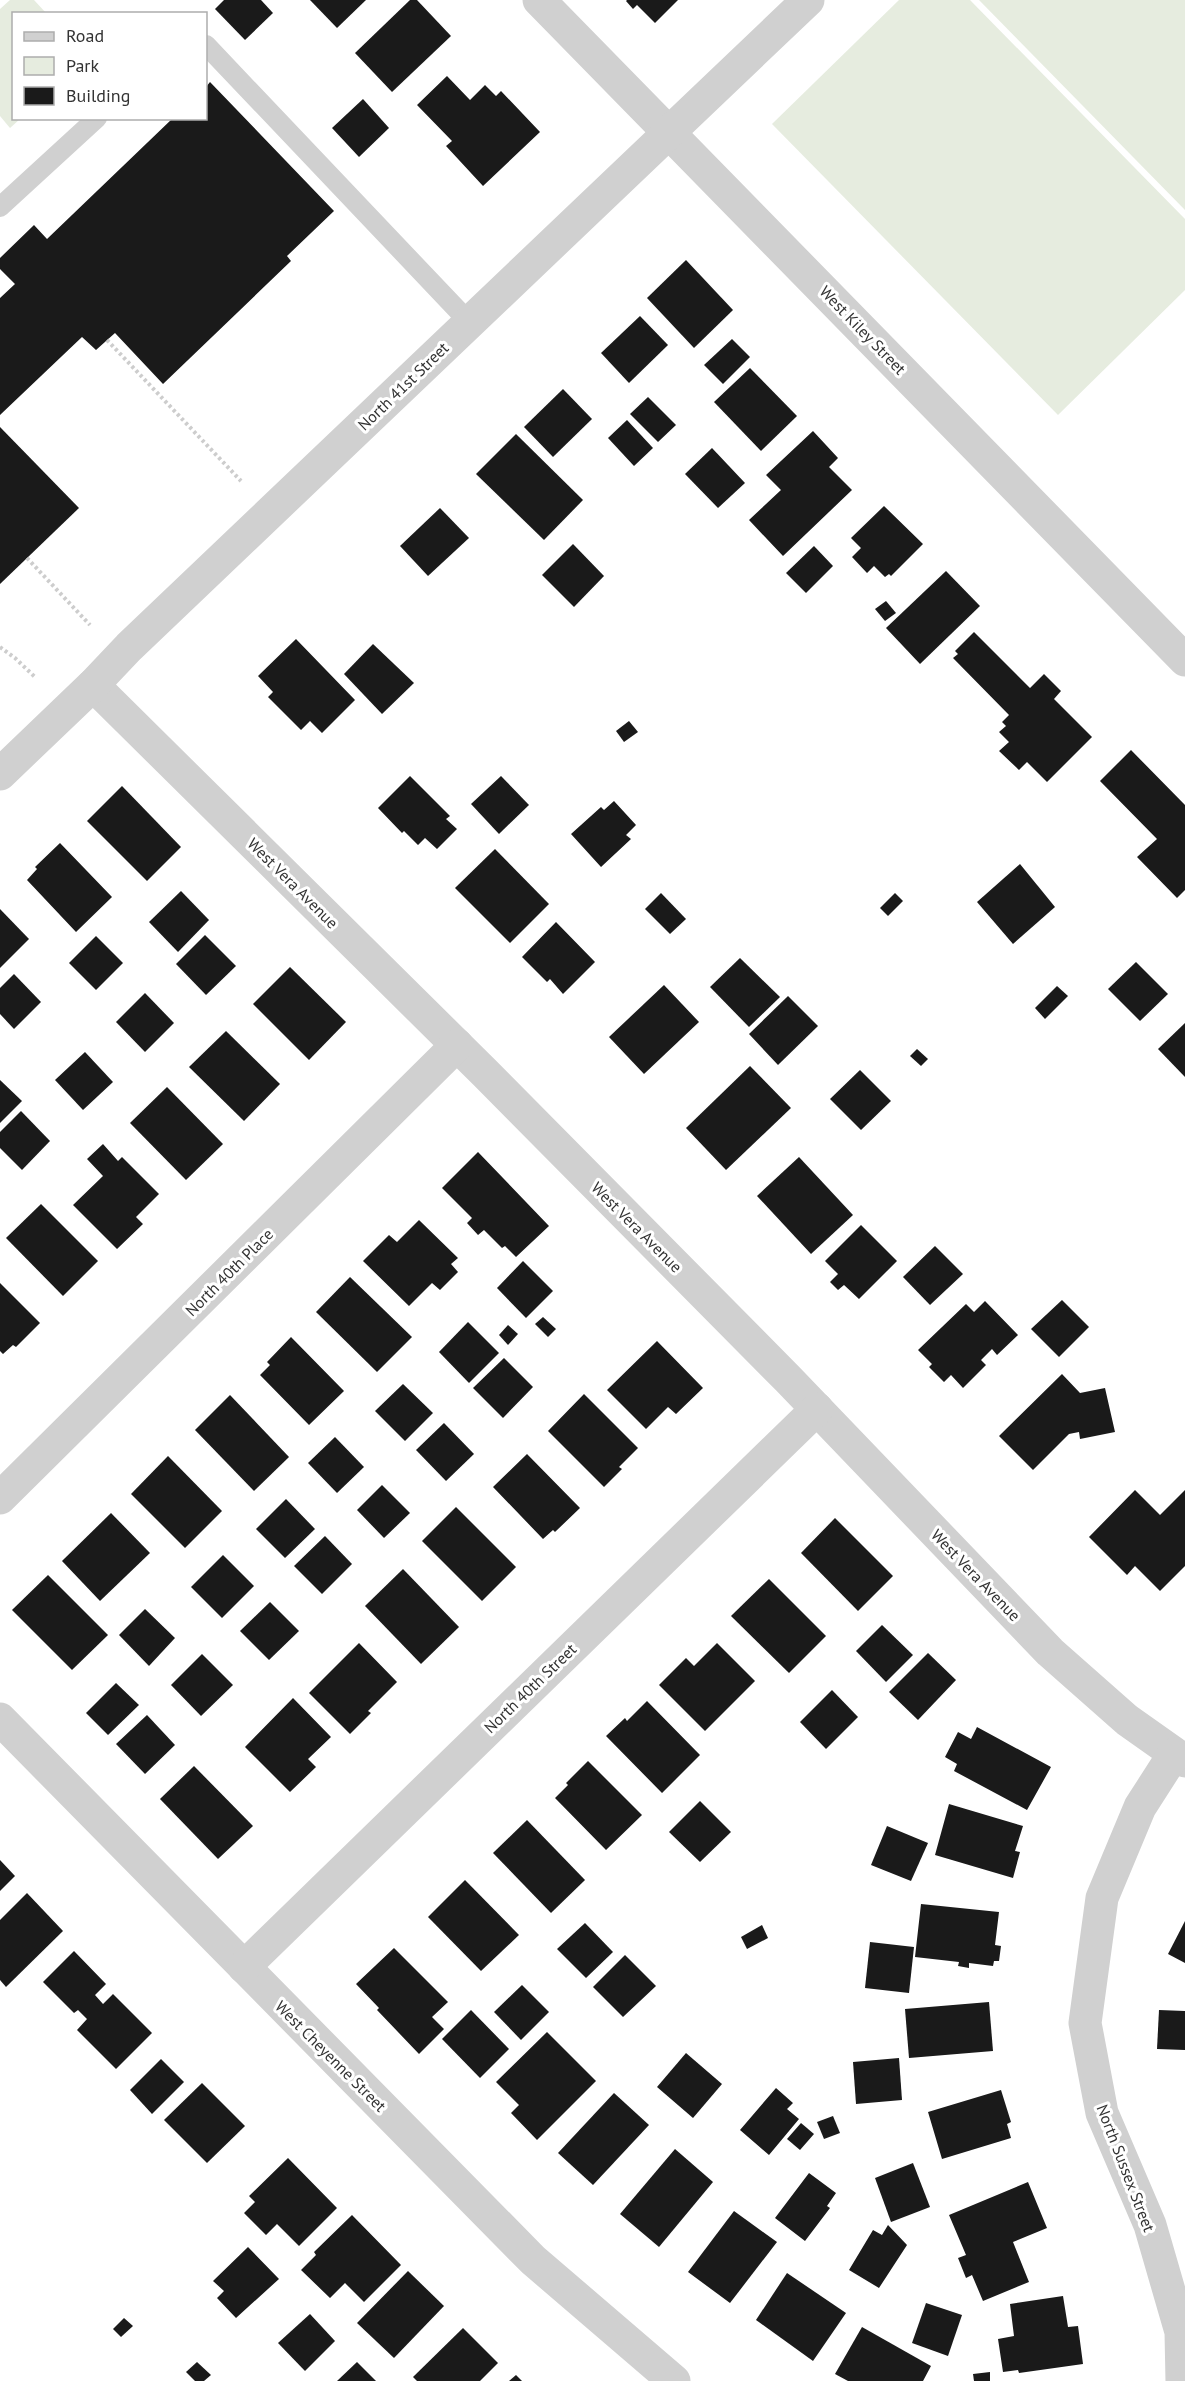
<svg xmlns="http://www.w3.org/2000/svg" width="1185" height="2381" font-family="'PT Sans',sans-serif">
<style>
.green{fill:#e6ecdf}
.building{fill:#1a1a1a}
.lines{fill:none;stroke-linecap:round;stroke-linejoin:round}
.path{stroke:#cdcdcd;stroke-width:4;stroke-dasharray:3 3;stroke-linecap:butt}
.service{stroke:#d0d0d0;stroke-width:20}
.minor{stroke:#d0d0d0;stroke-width:33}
.labels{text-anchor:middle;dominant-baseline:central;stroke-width:6;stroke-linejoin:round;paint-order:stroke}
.street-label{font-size:16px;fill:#333;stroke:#fff}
</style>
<rect width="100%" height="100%" fill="#fff"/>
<g class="green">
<polygon points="10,0 34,0 46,13 14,14 14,118 20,119 10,128 0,116 0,9"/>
<polygon points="899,0 970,0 1185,219 1185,290 1058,415 772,124"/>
<polygon points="979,0 1185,0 1185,210"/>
</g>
<g class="building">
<polygon points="224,0 261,0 273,13 245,40 215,9"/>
<polygon points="310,0 366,0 337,28"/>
<polygon points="410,0 417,0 451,36 392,92 355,53"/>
<polygon points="627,0 678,0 655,23 637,5 633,9 626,1"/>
<polygon points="447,76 470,100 485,85 496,96 501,91 540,132 483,186 446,146 452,141 417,105"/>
<polygon points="210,82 334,211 287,256 291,261 163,384 115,333 96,350 82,337 0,415 0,298 15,284 0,269 0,258 34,225 47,239 173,118 206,118 206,87"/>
<polygon points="363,99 389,128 359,157 332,128"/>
<polygon points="686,260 733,310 694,348 647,298"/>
<polygon points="640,316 668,345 629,383 601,353"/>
<polygon points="732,339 750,357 723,384 704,365"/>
<polygon points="750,368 797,416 761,451 714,402"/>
<polygon points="563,389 592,419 553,457 524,427"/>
<polygon points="648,397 676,425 658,442 630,414"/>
<polygon points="627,420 653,448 634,466 608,438"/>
<polygon points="0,427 79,508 0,584"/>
<polygon points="813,431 838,458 829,467 852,490 783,556 749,520 781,490 766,475"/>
<polygon points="516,434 583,500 544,540 476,474"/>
<polygon points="712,448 745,483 718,508 685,474"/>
<polygon points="884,506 923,544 891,576 889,574 885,577 874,566 867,573 852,557 861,548 851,538"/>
<polygon points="440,508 469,538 428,576 400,546"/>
<polygon points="573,544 604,576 574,607 542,575"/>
<polygon points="814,546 833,566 806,593 786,573"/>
<polygon points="946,571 980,606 920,664 886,628"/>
<polygon points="886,601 896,613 885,621 875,609"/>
<polygon points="974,632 1030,688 1044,674 1061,691 1054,699 1092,737 1047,782 1027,762 1019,770 999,751 1009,742 999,732 1006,726 1002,722 1009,715 953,658 958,654 955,651"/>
<polygon points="296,639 355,700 322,733 310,721 301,730 268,697 273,692 258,676"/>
<polygon points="373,644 414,683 382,714 344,674"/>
<polygon points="629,721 638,732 624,742 616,731"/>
<polygon points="1131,750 1185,805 1185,890 1177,898 1137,857 1157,839 1100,781"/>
<polygon points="410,776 450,816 446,819 457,829 437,849 425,838 418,845 404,831 402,833 378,808"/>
<polygon points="501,776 529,805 499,834 471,804"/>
<polygon points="122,786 181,847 147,881 87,821"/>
<polygon points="614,801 636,825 626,835 631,839 601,867 571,834 601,807 604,810"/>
<polygon points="60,843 112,897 76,932 27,880 37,869 35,867"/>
<polygon points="495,849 549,904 510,943 455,888"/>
<polygon points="1020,864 1055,907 1013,944 977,902"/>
<polygon points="181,891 209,920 178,952 149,922"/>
<polygon points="661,893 686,919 670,934 645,909"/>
<polygon points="895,893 903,901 888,916 880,908"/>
<polygon points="0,909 29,939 0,968"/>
<polygon points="556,922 595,962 563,994 550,979 547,982 522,957"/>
<polygon points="205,935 236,966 206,995 176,964"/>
<polygon points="96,936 123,963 96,990 69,963"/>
<polygon points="740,958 780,997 749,1027 710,987"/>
<polygon points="1136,962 1168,994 1140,1021 1108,989"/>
<polygon points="290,967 346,1022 309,1060 253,1004"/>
<polygon points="14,974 41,1002 14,1029 0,1014 0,988"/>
<polygon points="664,985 699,1022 644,1074 609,1037"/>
<polygon points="1057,986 1068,996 1045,1019 1035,1008"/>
<polygon points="145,993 174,1023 145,1052 116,1022"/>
<polygon points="788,996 818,1026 778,1065 749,1034"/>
<polygon points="1185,1023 1185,1077 1158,1049"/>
<polygon points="226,1031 280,1084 244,1121 189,1067"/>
<polygon points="917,1049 928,1059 921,1066 910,1056"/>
<polygon points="85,1052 113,1082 83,1110 55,1080"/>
<polygon points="750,1066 791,1108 726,1170 686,1128"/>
<polygon points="860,1070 891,1101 861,1130 830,1099"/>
<polygon points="0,1080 22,1101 0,1123"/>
<polygon points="167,1087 223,1144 186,1180 130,1123"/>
<polygon points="21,1111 50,1141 22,1170 0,1148 0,1132"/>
<polygon points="103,1144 118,1161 122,1157 159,1194 136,1217 143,1224 117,1249 73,1205 103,1176 87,1159"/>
<polygon points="478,1152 549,1226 516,1257 505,1246 502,1248 484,1230 478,1235 467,1223 472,1218 442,1188"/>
<polygon points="799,1157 853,1215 811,1254 757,1196"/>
<polygon points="41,1204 98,1261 63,1296 6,1238"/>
<polygon points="419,1220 458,1258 451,1264 458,1272 440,1290 432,1283 409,1306 363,1261 389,1235 397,1242"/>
<polygon points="861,1225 897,1261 859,1299 844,1285 838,1290 830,1282 838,1274 825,1261"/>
<polygon points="935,1246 963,1274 930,1305 903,1277"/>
<polygon points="523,1261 553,1291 526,1318 497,1288"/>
<polygon points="350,1277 412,1337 377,1372 316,1312"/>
<polygon points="0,1283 40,1323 16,1347 13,1345 3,1354 0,1351"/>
<polygon points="1062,1300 1089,1327 1059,1357 1031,1329"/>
<polygon points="985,1301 1018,1335 997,1355 992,1349 981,1360 986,1365 963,1388 951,1375 944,1382 929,1367 932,1364 918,1350 966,1304 974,1312"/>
<polygon points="543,1317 556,1329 548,1337 535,1324"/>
<polygon points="468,1322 499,1353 469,1383 439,1352"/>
<polygon points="508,1325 518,1334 508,1345 499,1335"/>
<polygon points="291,1337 344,1391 309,1425 260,1375 270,1365 267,1362"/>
<polygon points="657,1341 703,1388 676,1414 668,1407 646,1429 607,1390"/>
<polygon points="504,1358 533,1387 503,1418 473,1388"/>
<polygon points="1062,1374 1080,1393 1105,1388 1115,1432 1080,1439 1079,1432 1069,1434 1033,1470 999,1436"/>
<polygon points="403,1384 433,1413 405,1441 375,1411"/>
<polygon points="584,1394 638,1448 619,1467 622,1469 604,1487 548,1431"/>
<polygon points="230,1395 289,1457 254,1491 195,1430"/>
<polygon points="444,1423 474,1454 446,1481 416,1450"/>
<polygon points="335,1437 364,1467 337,1493 308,1463"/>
<polygon points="527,1454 580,1508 555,1532 553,1530 543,1539 493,1487"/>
<polygon points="168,1456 222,1511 185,1548 131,1494"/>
<polygon points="382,1485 410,1513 384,1538 357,1510"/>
<polygon points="1135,1490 1160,1515 1185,1490 1185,1566 1160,1591 1135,1566 1127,1575 1089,1537"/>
<polygon points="286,1499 315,1529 285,1558 256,1529"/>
<polygon points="456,1507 516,1567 482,1601 422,1541"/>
<polygon points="111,1513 150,1553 100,1601 62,1561"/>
<polygon points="835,1518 893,1576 858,1611 801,1553"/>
<polygon points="325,1536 352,1564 322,1594 294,1566"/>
<polygon points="223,1555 254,1586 222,1618 191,1587"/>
<polygon points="403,1569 459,1627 421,1664 365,1606"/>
<polygon points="48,1575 108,1635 72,1670 12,1610"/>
<polygon points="769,1579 826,1636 789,1673 731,1616"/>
<polygon points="270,1602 299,1631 269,1660 240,1631"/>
<polygon points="145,1609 175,1638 149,1666 119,1635"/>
<polygon points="882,1625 913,1655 886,1682 856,1651"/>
<polygon points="359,1643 397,1682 368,1711 371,1713 350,1734 309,1693"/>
<polygon points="717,1643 755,1681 705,1731 659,1685 686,1658 694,1666"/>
<polygon points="928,1653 956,1680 918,1720 889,1692"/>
<polygon points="202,1654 233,1685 201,1716 171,1685"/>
<polygon points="116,1683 139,1705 108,1735 86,1713"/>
<polygon points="832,1690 858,1717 826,1749 800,1722"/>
<polygon points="293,1698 331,1737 308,1759 316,1767 290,1792 245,1747"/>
<polygon points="647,1701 700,1755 662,1793 606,1736 625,1718 627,1721"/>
<polygon points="147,1715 175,1745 145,1774 116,1744"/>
<polygon points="977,1727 1051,1767 1027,1810 954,1771 957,1764 945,1757 958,1732 971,1739"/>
<polygon points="588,1761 642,1815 606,1850 555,1798 568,1785 566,1783"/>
<polygon points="194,1766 253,1826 218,1859 160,1799"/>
<polygon points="700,1801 731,1832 700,1862 669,1832"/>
<polygon points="949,1804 1023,1826 1015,1851 1020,1852 1013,1878 935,1855"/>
<polygon points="527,1820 585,1880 551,1913 493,1853"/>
<polygon points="887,1826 928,1843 911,1881 871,1865"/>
<polygon points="0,1860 15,1876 0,1891"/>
<polygon points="465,1880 519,1935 481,1971 428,1917"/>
<polygon points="27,1893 63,1931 6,1987 0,1980 0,1920"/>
<polygon points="921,1904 999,1912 995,1945 1001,1946 999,1961 994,1961 993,1966 969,1963 969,1968 958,1966 959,1962 915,1957"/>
<polygon points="1185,1921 1185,1963 1168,1954"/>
<polygon points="585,1923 613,1952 586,1978 557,1949"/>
<polygon points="762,1925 768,1938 747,1949 741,1937"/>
<polygon points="870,1942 914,1947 909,1993 865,1988"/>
<polygon points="394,1948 448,2002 432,2017 444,2029 419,2054 377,2010 379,2008 356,1984"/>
<polygon points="74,1951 106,1984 95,1995 103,2004 113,1994 152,2033 116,2069 77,2030 87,2019 78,2010 74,2013 43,1982"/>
<polygon points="625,1955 656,1986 623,2017 593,1987"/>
<polygon points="522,1985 549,2012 521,2040 494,2012"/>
<polygon points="989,2002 993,2051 909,2058 905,2009"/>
<polygon points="471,2010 509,2049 480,2078 442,2039"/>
<polygon points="1159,2010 1185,2011 1185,2050 1157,2049"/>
<polygon points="547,2032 596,2081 537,2140 511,2113 519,2105 496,2082"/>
<polygon points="686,2053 722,2084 693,2118 657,2087"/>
<polygon points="899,2058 902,2100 856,2104 853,2062"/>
<polygon points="161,2059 184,2082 152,2114 130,2090"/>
<polygon points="202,2083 245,2126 207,2163 164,2120"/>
<polygon points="776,2088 793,2103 787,2109 799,2119 769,2155 740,2130"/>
<polygon points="1001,2090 1011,2122 1007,2124 1011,2138 942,2159 928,2112"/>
<polygon points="614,2093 649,2125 593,2185 558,2153"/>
<polygon points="833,2116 840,2133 824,2139 817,2122"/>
<polygon points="801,2123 814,2134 800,2150 787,2139"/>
<polygon points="675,2149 713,2182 659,2247 620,2214"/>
<polygon points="288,2158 337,2208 299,2246 277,2224 266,2235 244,2213 255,2202 249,2196"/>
<polygon points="913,2163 930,2207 891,2222 875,2178"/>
<polygon points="809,2173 836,2193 827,2206 830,2208 805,2241 775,2218"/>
<polygon points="1028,2182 1047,2228 1013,2242 1029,2282 983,2301 972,2275 966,2278 958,2258 966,2255 949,2215"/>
<polygon points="734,2211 777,2242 730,2303 688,2272"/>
<polygon points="352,2215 401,2265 364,2302 345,2283 330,2298 301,2270 316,2255 314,2252"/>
<polygon points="888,2225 907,2245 879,2288 849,2270 873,2230 882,2235"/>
<polygon points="248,2247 279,2279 236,2318 217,2298 224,2291 213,2281"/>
<polygon points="408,2271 444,2306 394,2358 357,2323"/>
<polygon points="787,2273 846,2313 813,2361 756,2320"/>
<polygon points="1063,2296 1068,2327 1078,2326 1083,2364 1019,2373 1018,2370 1003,2372 998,2339 1014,2336 1010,2304"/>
<polygon points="926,2303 962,2315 948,2356 912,2343"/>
<polygon points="310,2314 335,2341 305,2371 278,2343"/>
<polygon points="124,2318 133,2326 121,2337 113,2329"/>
<polygon points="862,2327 931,2366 923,2381 848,2381 835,2374"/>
<polygon points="463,2328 498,2363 480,2381 417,2381 413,2377"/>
<polygon points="197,2362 211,2375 204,2381 195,2381 186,2372"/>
<polygon points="357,2362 376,2381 337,2381"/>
<polygon points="990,2372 990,2381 974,2381 973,2374"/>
<polygon points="516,2375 522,2381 509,2381"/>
</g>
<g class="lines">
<g class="path">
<polyline points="107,340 241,481"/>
<polyline points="27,558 90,625"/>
<polyline points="0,647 15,658 36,678"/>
</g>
<g class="service">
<polyline points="206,45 470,323"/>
<polyline points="0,207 97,118"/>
</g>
<g class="minor">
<polyline points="539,0 1185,660"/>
<polyline points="93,685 485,1073 788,1379 1050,1652 1127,1720 1185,1761"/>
<polyline points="0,774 93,685 129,647 808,0"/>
<polyline points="0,1498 457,1045"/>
<polyline points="0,1719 533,2260 674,2381"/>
<polyline points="1174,1754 1140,1807 1102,1898 1085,2023 1102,2113 1150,2225 1181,2332 1182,2381"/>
<polyline points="244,1967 817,1409"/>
</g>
</g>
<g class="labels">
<g class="street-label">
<text transform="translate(863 330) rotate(46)">West Kiley Street</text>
<text transform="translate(403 386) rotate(-44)">North 41st Street</text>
<text transform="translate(293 883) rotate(45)">West Vera Avenue</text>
<text transform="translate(637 1227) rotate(45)">West Vera Avenue</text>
<text transform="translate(229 1272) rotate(-45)">North 40th Place</text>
<text transform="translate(976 1575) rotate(46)">West Vera Avenue</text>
<text transform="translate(530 1688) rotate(-44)">North 40th Street</text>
<text transform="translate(331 2056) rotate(45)">West Cheyenne Street</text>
<text transform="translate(1126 2168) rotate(69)">North Sussex Street</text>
</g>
</g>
<rect x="12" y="12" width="195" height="108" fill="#ffffff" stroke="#adadad" stroke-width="1.5"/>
<rect x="24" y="32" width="30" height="9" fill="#d0d0d0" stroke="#adadad" stroke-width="1.5"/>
<text x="66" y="42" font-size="18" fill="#333333">Road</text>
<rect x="24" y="57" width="30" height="18" fill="#e6ecdf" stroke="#adadad" stroke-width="1.5"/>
<text x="66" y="72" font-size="18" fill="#333333">Park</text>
<rect x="24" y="87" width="30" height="18" fill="#1a1a1a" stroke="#adadad" stroke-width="1.5"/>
<text x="66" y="102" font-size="18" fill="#333333">Building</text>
</svg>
